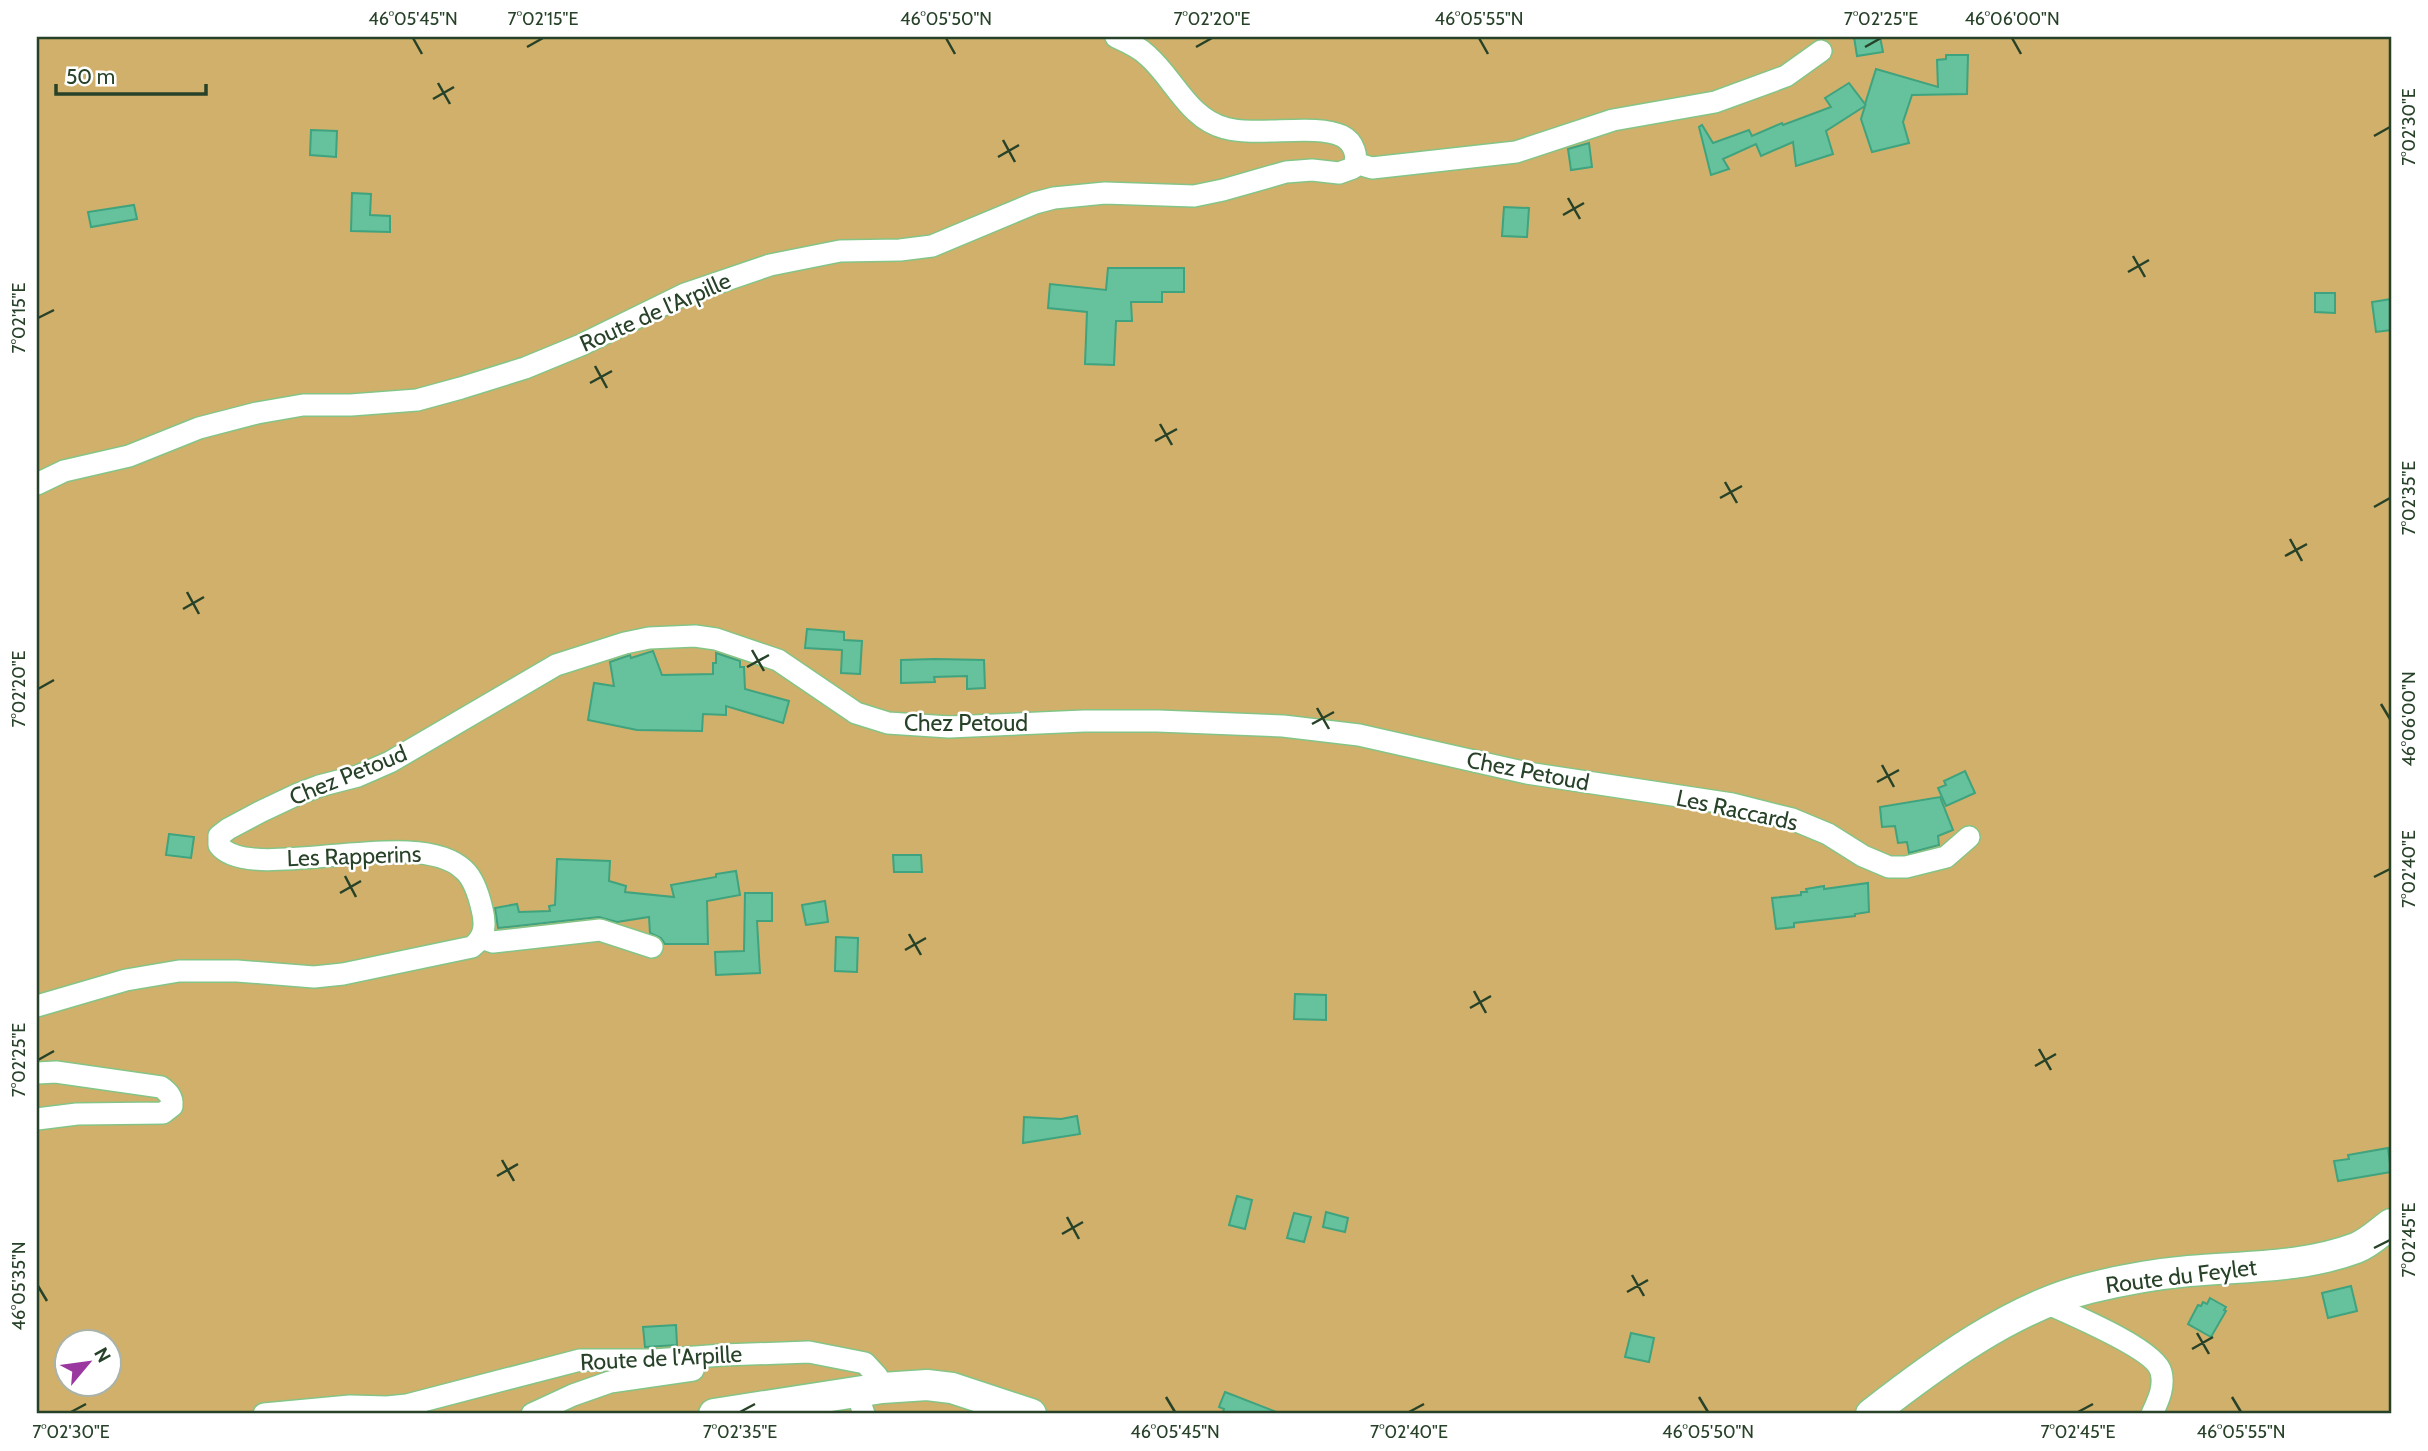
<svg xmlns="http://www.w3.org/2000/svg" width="2428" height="1451" font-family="Cabin,sans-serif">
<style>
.green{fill:#d0b06a;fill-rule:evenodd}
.building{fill:#66c29d;stroke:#3ea37e;stroke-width:2}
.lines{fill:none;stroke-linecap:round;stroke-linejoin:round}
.street-casing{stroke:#84c587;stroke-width:24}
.secondary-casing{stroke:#84c587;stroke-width:33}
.street{stroke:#fff;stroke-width:21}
.secondary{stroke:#fff;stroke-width:30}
.ticks{fill:none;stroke:#274228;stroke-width:2.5}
.labels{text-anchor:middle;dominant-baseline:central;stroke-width:5;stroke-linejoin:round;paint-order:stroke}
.street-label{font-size:23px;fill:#274228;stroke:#fff}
.neatline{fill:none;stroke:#274228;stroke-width:2.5}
.ticks-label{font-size:18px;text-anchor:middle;fill:#274228}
</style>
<rect width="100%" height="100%" fill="#b2f5b4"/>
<path class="green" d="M 37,37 L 2391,37 L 2391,1414 L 37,1414 ZM 66,1342 L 108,1342 L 108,1384 L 66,1384 Z"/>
<g class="building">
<polygon points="1854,37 1880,37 1883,52 1857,56"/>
<polygon points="1946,55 1968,55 1967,94 1912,95 1903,122 1909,143 1872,152 1861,119 1865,106 1826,131 1833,154 1796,166 1793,142 1761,156 1756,144 1723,159 1729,169 1711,175 1699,127 1702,125 1713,143 1749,130 1752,136 1782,123 1783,125 1831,107 1825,98 1849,83 1865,104 1876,69 1938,87 1937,60 1946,59"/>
<polygon points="311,130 337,131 336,157 310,155"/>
<polygon points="1589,143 1592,167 1571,170 1568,149"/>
<polygon points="352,193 371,194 370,215 390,216 390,232 351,231"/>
<polygon points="134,205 137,219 91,227 88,212"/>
<polygon points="1504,207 1529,208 1527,237 1502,236"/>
<polygon points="1108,268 1184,268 1184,292 1162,292 1162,302 1131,302 1132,321 1116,321 1114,365 1085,364 1087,312 1048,308 1050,284 1106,290"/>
<polygon points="2315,293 2335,293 2335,313 2315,312"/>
<polygon points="2391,299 2391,330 2376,332 2372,302"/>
<polygon points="807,629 844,632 844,640 862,641 860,674 841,673 842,650 805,648"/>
<polygon points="653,651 662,675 713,674 713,663 716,663 716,653 740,661 740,667 744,667 745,689 789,701 783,723 726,706 726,715 703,714 702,731 637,730 588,720 594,683 614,686 610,662 630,655 631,658"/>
<polygon points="935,659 984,660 985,688 967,689 967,676 934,677 935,682 901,683 901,660"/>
<polygon points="1965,771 1975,793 1946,806 1938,788 1946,785 1944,781"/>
<polygon points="1940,797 1953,830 1938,836 1939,845 1909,853 1907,842 1898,843 1895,826 1882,827 1880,807"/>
<polygon points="169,834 194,837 191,858 166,855"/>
<polygon points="893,855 921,855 922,872 894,872"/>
<polygon points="557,859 610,861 609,881 626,886 625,892 674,897 671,885 716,877 716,874 736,871 740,895 707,901 708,944 665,944 661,938 650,933 649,917 617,922 599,917 498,928 495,908 517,904 519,912 550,911 549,906 555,905"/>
<polygon points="1868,883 1869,912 1855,914 1855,916 1794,923 1794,927 1776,929 1772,898 1801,895 1801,892 1807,892 1806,889 1824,886 1824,889"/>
<polygon points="745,893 772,893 772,921 757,921 760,973 716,975 715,952 744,951"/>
<polygon points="825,901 828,922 806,925 802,905"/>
<polygon points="836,937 858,938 857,972 835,971"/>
<polygon points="1295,994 1326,995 1326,1020 1294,1019"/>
<polygon points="1077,1116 1080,1134 1023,1143 1024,1117 1061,1119"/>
<polygon points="2388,1148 2391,1172 2338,1181 2334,1161 2349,1159 2348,1155"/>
<polygon points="1237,1196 1252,1200 1245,1229 1229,1225"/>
<polygon points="1326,1212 1348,1218 1345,1232 1323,1227"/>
<polygon points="1294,1213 1311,1217 1304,1242 1287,1238"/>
<polygon points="2351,1286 2357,1311 2328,1318 2322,1293"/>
<polygon points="2210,1298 2226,1307 2224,1310 2226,1311 2211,1337 2188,1324 2198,1305 2201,1306 2203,1302 2207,1304"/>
<polygon points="676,1325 677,1345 645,1347 643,1327"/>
<polygon points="1631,1333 1654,1338 1649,1362 1625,1357"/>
<polygon points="1225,1392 1279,1413 1279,1414 1222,1414 1224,1409 1219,1407"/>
</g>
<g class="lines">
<g class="street-casing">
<g id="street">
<polyline points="1355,163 1372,168 1516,152 1613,120 1715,102 1786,76 1821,51"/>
<path d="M 37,484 L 64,471 L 129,456 L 199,428 L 257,413 L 303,405 L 351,405 L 417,400 L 461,388 L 525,368 L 581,345 L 685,294 L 770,265 L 840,251 L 900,250 L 932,246 L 1035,203 L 1054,198 L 1105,193 L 1194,196 L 1223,190 L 1286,172 L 1312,170 L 1339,173 L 1353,168 C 1359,157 1354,142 1342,136 C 1316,123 1257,137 1225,128 C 1189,119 1174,79 1148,56 C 1139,47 1127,42 1116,37"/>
<polyline points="481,938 493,942 600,930 652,947"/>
<path d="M 37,1006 L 126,980 L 179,971 L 237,971 L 314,977 L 343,974 L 472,947 C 485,937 486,925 482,909 C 479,896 474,879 464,870 C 417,823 249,886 219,845 L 219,836 L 228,829 L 262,811 L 298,794 L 319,786 L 358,776 L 390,762 L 556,665 L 625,643 L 649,638 L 695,636 L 716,639 L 778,660 L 856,713 L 888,723 L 949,727 L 1084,721 L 1158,721 L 1283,726 L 1359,735 L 1527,773 L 1732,804 L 1792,819 L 1828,834 L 1863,856 L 1889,867 L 1906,867 L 1946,857 L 1969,837"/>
<path d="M 37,1073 L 56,1072 L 161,1087 C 168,1092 173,1097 172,1106 L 163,1113 L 77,1114 L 37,1119"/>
<path d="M 2044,1302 C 2068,1313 2156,1349 2161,1372 C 2165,1387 2158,1401 2152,1414"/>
<polyline points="857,1393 864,1414"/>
<polyline points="264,1414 350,1406 387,1407 407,1405 580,1360 654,1360 723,1355 809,1352 865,1363 877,1376 882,1388"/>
<polyline points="532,1414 573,1395 610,1382 693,1370"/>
</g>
</g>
<g class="secondary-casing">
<g id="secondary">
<polyline points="714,1414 882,1388 927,1385 952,1388 1031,1414"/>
<path d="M 1871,1414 C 1934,1365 2012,1307 2090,1288 C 2122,1280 2156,1274 2189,1271 C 2245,1266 2303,1268 2356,1248 C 2369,1243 2380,1232 2391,1224"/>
</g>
</g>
<use href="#street" class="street"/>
<use href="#secondary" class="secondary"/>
</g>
<path class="ticks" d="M 413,38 L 422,54M 946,38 L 955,54M 1479,38 L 1488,54M 2012,38 L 2021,54M 527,47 L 543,38M 1196,47 L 1212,38M 1865,47 L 1881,38M 438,83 L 450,104M 433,99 L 454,87M 2374,136 L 2390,127M 1003,140 L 1015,162M 998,157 L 1019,145M 1568,198 L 1580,219M 1563,215 L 1584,203M 2133,256 L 2145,277M 2128,272 L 2149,260M 38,318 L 54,310M 595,366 L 607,388M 590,383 L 612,371M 1160,424 L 1172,445M 1155,441 L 1177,429M 1725,482 L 1737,503M 1720,498 L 1742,486M 2374,507 L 2390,498M 2290,539 L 2302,561M 2285,556 L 2307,544M 187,592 L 199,614M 183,609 L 204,597M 752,650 L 764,671M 747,667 L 769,655M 38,689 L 54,680M 2381,704 L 2390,719M 1317,708 L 1329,729M 1312,724 L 1334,712M 1882,765 L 1894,787M 1877,782 L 1899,770M 345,876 L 356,897M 2374,877 L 2390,869M 340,893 L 361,881M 909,934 L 921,955M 905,950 L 926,938M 1474,991 L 1486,1013M 1470,1008 L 1491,996M 2039,1049 L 2051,1070M 38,1060 L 54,1051M 2035,1066 L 2056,1054M 502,1160 L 514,1181M 497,1176 L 518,1164M 1067,1217 L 1079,1239M 1062,1234 L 1083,1222M 2374,1248 L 2390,1240M 1632,1275 L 1644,1296M 38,1286 L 47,1301M 1627,1292 L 1648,1280M 2197,1333 L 2209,1354M 2192,1349 L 2213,1337M 1166,1397 L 1175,1412M 1699,1397 L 1708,1412M 2232,1397 L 2241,1412M 71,1412 L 86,1404M 740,1412 L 755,1404M 1409,1412 L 1424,1404M 2078,1412 L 2093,1404"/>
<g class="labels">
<g class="street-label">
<text transform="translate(655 312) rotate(-24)">Route de l'Arpille</text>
<text x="966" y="723">Chez Petoud</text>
<text transform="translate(1528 771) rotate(11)">Chez Petoud</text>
<text transform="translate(348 775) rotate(-22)">Chez Petoud</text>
<text transform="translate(1737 810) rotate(12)">Les Raccards</text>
<text transform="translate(354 856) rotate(-2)">Les Rapperins</text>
<text transform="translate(2181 1276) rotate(-7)">Route du Feylet</text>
<text transform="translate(661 1358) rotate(-3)">Route de l'Arpille</text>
</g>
</g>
<rect width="2428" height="1451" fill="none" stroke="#ffffff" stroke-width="77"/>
<g transform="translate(88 1363) rotate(61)"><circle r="33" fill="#ffffff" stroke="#a9b3a9" stroke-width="2"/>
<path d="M0-5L12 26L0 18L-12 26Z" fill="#9a389f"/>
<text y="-10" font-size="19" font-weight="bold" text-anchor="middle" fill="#274228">N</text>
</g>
<path d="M56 84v10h150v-10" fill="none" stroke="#274228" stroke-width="3.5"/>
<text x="66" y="84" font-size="21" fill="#274228" stroke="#ffffff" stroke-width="5" paint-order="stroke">50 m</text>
<rect x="38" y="38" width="2352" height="1374" class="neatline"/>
<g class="ticks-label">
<text x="413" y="25">46°05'45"N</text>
<text x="543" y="25">7°02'15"E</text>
<text x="946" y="25">46°05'50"N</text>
<text x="1212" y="25">7°02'20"E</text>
<text x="1479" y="25">46°05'55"N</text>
<text x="1881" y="25">7°02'25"E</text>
<text x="2012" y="25">46°06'00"N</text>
<text transform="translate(2409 127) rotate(-90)" y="6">7°02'30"E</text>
<text transform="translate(19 318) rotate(-90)" y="6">7°02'15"E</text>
<text transform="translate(2409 498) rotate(-90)" y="6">7°02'35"E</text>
<text transform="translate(19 689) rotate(-90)" y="6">7°02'20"E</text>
<text transform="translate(2409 719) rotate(-90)" y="6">46°06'00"N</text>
<text transform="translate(2409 869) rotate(-90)" y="6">7°02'40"E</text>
<text transform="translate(19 1060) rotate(-90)" y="6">7°02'25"E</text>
<text transform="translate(2409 1240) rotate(-90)" y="6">7°02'45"E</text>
<text transform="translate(19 1286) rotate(-90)" y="6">46°05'35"N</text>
<text x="71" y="1438">7°02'30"E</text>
<text x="740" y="1438">7°02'35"E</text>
<text x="1175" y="1438">46°05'45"N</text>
<text x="1409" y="1438">7°02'40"E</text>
<text x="1708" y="1438">46°05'50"N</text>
<text x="2078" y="1438">7°02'45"E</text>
<text x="2241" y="1438">46°05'55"N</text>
</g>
</svg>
